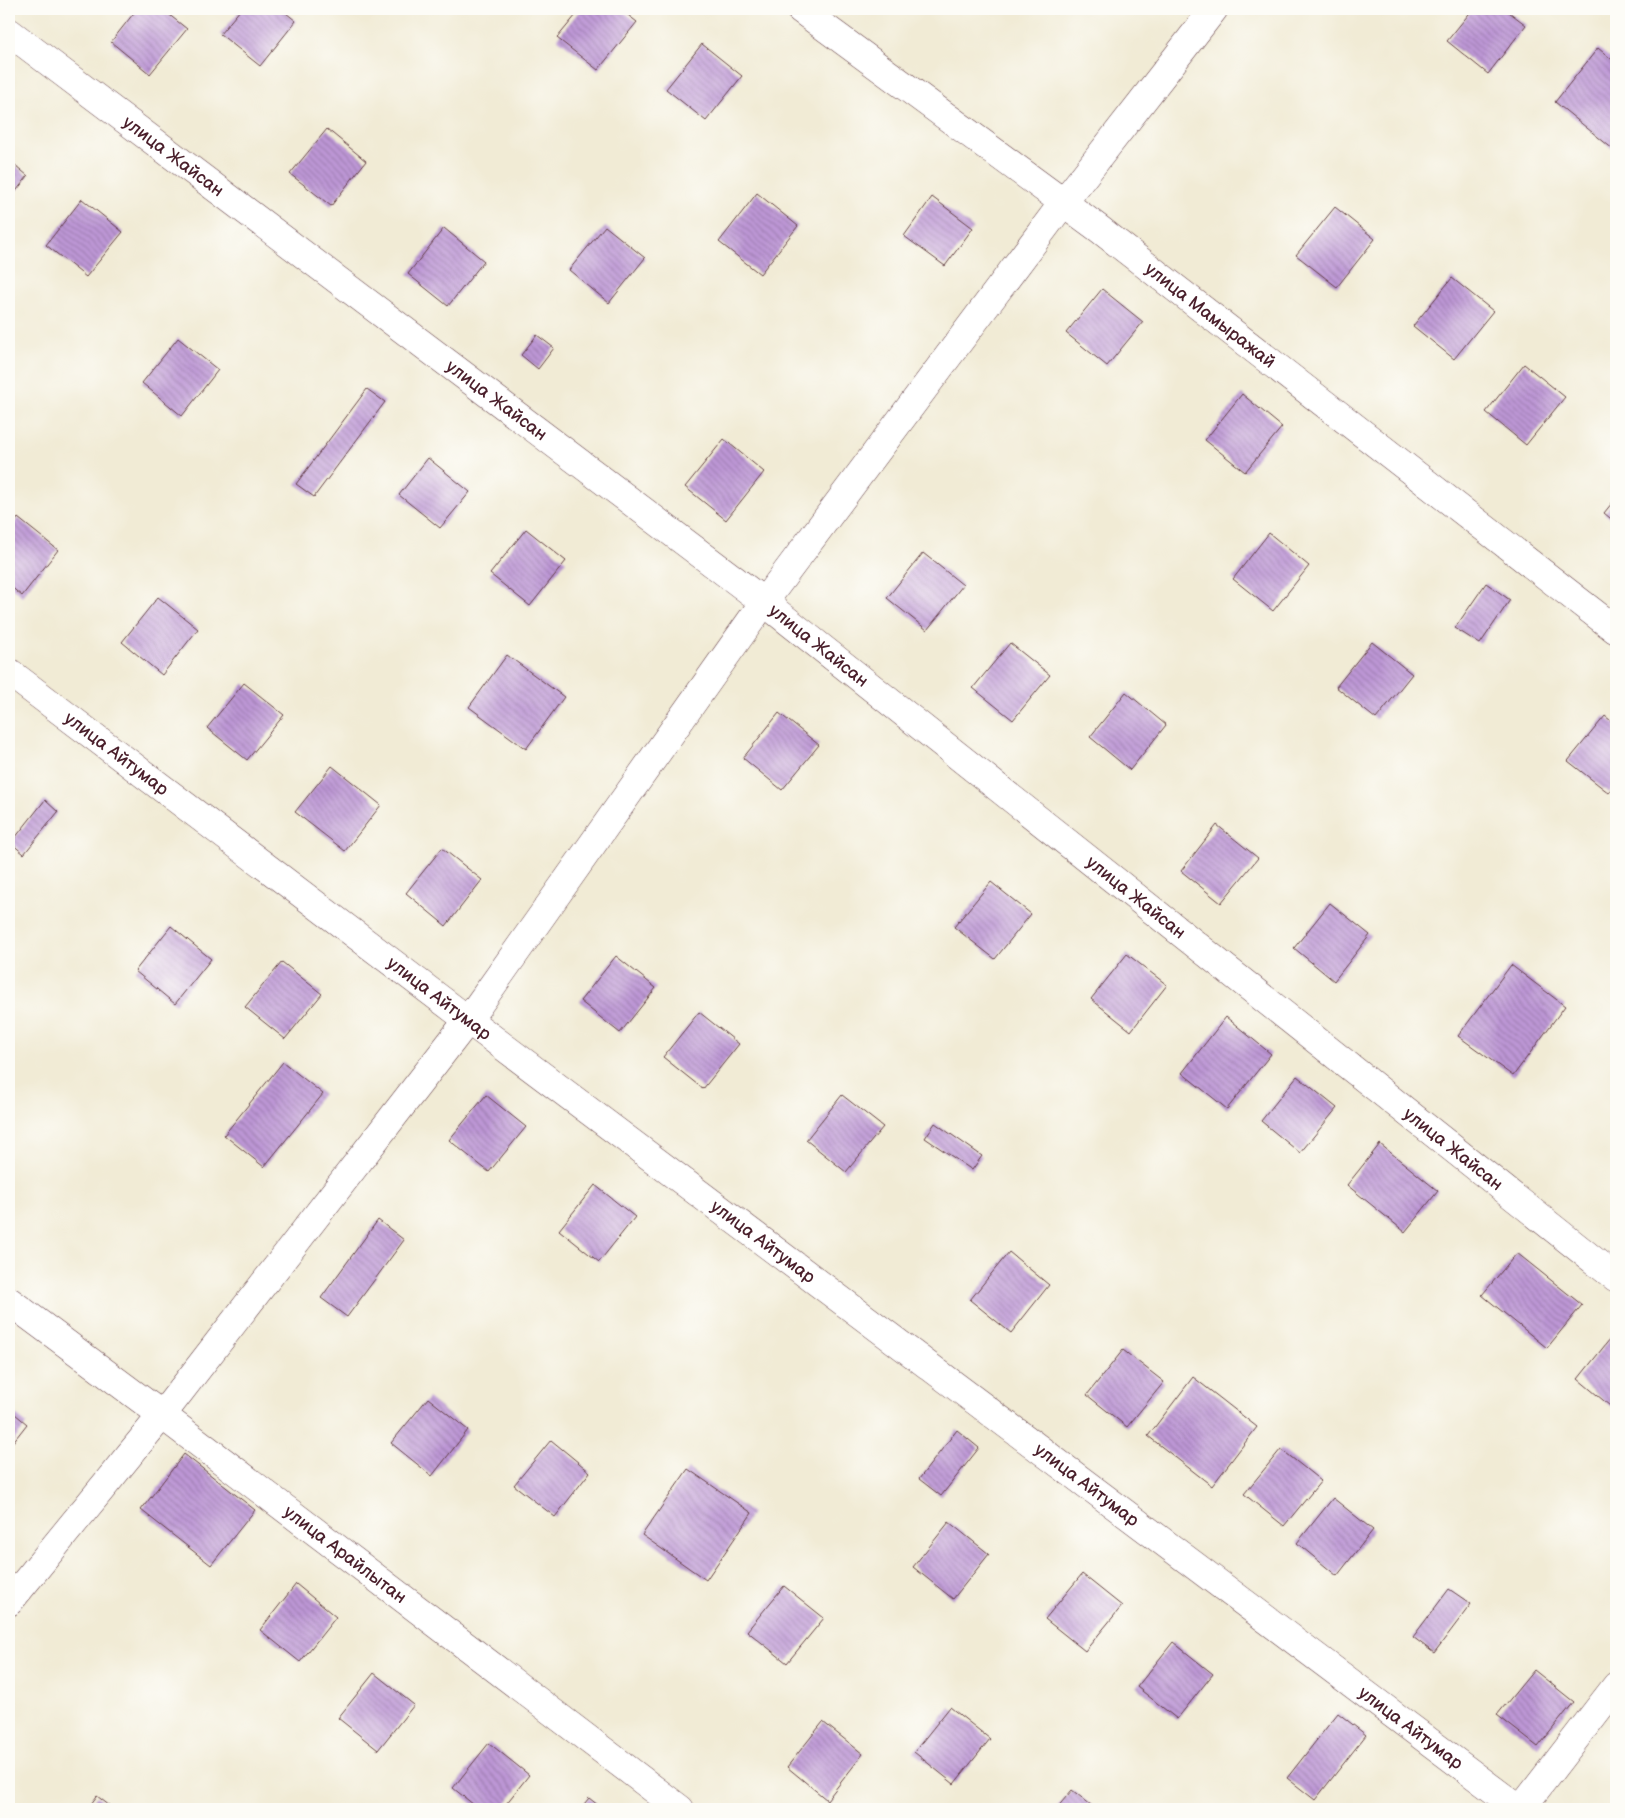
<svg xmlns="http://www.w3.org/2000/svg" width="1625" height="1818" font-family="'Balsamiq Sans',sans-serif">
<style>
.building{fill:url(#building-back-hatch)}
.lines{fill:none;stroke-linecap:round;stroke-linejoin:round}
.minor-casing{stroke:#633e44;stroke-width:29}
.minor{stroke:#fff;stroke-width:28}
.labels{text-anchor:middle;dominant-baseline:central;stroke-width:5;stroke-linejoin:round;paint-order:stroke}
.street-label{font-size:18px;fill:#4a1f2b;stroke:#fdfcf7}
</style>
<defs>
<pattern id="building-back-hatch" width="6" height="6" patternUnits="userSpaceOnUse" patternTransform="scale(1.25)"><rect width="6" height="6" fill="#bd97d6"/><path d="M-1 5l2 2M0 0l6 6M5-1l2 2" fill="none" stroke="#9c7bae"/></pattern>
</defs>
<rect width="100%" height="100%" fill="#fdfcf7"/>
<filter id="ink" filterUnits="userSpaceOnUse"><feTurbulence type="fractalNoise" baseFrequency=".02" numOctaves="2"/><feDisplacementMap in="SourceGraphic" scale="10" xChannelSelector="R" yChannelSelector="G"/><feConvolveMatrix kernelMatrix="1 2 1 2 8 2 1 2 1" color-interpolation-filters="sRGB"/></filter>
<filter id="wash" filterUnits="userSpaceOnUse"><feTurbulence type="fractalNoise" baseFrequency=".0096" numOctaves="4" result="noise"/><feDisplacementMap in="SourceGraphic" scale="20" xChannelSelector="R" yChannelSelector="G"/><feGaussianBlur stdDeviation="1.12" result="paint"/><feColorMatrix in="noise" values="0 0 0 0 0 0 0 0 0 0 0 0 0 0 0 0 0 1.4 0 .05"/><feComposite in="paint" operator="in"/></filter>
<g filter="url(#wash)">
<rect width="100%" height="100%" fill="#f1ebd5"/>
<g id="blocks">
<g class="building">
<polygon points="137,9 162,9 187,29 150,74 111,42"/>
<polygon points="241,9 281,9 296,21 260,66 220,34"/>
<polygon points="581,9 620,9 637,22 598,70 557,38"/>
<polygon points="1473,9 1505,9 1526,25 1488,74 1447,41"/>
<polygon points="702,44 742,76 706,121 666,89"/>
<polygon points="1598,48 1616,63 1616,148 1614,150 1555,102"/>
<polygon points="327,129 366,161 331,206 290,174"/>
<polygon points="9,160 28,176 9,200"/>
<polygon points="757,193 798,226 760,274 719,242"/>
<polygon points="932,197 973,228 945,266 904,236"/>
<polygon points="82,199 123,232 86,277 46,245"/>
<polygon points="1335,207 1375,239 1337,287 1296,255"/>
<polygon points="605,226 645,258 609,303 569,270"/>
<polygon points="444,228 484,261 448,306 408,274"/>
<polygon points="1452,278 1493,311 1454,359 1413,326"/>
<polygon points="1102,289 1143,322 1107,366 1066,333"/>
<polygon points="537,335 554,348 538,369 521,355"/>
<polygon points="178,338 218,370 182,416 142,383"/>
<polygon points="1524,364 1565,397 1526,445 1486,412"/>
<polygon points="367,389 385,402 314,497 296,484"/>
<polygon points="1242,394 1282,427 1245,472 1205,440"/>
<polygon points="724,439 764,472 726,520 685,487"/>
<polygon points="428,458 470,492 440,528 399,495"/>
<polygon points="1616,498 1616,523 1604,513"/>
<polygon points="18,518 58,550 22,596 9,585 9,530"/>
<polygon points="526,529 566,561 530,606 490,574"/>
<polygon points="1269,533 1309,566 1273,611 1233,579"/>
<polygon points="923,553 963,585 927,630 887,598"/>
<polygon points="1486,583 1510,600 1480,644 1455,628"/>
<polygon points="158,597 198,629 162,675 122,642"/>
<polygon points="1372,642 1412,674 1376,719 1336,687"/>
<polygon points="1010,643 1050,675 1013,720 973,688"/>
<polygon points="507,655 564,697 526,749 469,707"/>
<polygon points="244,683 284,715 247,760 207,728"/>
<polygon points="1126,692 1166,725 1130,770 1090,737"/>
<polygon points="779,713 819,745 782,790 743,758"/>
<polygon points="1605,716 1616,725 1616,784 1609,793 1568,761"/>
<polygon points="332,766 381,805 345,851 295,812"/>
<polygon points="45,800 58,812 24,854 11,843"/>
<polygon points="1217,825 1258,858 1221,903 1181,871"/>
<polygon points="442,848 482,880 446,926 406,893"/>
<polygon points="991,882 1031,914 995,959 954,927"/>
<polygon points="1330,903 1370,935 1334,981 1294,948"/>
<polygon points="171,926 211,959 175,1004 135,971"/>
<polygon points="1127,954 1167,985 1131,1031 1091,999"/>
<polygon points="616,956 656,988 620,1033 580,1001"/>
<polygon points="282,962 322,994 285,1039 245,1007"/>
<polygon points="1511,965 1565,1006 1513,1076 1458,1036"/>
<polygon points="699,1012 739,1044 703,1089 663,1057"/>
<polygon points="1226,1017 1271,1054 1227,1109 1182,1073"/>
<polygon points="283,1062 323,1094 264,1167 224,1135"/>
<polygon points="1297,1076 1337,1108 1300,1153 1261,1121"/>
<polygon points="486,1095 526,1127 489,1172 449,1140"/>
<polygon points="842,1095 883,1127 846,1172 806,1140"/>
<polygon points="935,1123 982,1156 972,1170 925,1138"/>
<polygon points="1380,1144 1438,1191 1405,1232 1347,1185"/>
<polygon points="595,1185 635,1217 599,1262 559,1230"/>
<polygon points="378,1220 404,1240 347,1317 321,1298"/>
<polygon points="1009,1252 1049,1285 1011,1333 970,1300"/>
<polygon points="1517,1253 1582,1305 1547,1348 1482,1295"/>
<polygon points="1614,1334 1616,1336 1616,1411 1578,1379"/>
<polygon points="1123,1350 1164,1382 1127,1427 1087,1395"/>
<polygon points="1193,1377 1257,1427 1212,1486 1148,1436"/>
<polygon points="428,1398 468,1430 432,1476 391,1443"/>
<polygon points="9,1409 27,1424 9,1447"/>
<polygon points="957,1430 979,1448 941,1496 919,1479"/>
<polygon points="551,1440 590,1472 555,1517 514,1485"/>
<polygon points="1281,1449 1321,1481 1284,1526 1244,1494"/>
<polygon points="184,1454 255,1510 211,1565 141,1510"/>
<polygon points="688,1469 752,1513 706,1580 642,1535"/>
<polygon points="1333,1498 1373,1530 1337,1576 1297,1543"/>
<polygon points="949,1522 989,1554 953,1599 913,1567"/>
<polygon points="1082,1574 1122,1606 1085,1651 1045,1619"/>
<polygon points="296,1584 336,1617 300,1662 260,1630"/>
<polygon points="784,1586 824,1618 787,1663 747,1631"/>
<polygon points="1449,1589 1471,1604 1434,1653 1413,1637"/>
<polygon points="1173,1642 1213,1674 1177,1719 1137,1687"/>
<polygon points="1534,1670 1574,1702 1538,1747 1497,1715"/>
<polygon points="374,1673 414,1705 378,1750 338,1718"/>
<polygon points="950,1707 990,1739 954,1784 914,1752"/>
<polygon points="1338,1713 1366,1735 1315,1800 1287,1778"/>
<polygon points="823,1722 863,1754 827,1800 787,1767"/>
<polygon points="489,1743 529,1775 502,1809 479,1809 453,1788"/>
<polygon points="1072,1790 1096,1809 1056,1809"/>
<polygon points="97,1796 114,1809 87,1809"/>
<polygon points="589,1798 603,1809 580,1809"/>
</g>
</g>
</g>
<g filter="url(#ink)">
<use href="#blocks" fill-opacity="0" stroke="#633e44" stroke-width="1"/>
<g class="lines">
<g class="minor-casing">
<g id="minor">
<path id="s1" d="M 800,9 L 1098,228 L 1616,630"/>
<path id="s2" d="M 9,32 L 764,602 L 1616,1278"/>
<path id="s3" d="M 9,672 L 468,1020 L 1519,1809"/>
<path id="s4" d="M 9,1301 L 162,1415 L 680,1809"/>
<polyline points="9,1602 162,1415 468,1020 764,602 1063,203 1214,9"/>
<polyline points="1521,1809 1616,1686"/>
</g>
</g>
<use href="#minor" class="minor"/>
</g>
</g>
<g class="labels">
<g class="street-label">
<text stroke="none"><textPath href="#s2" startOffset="206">улица Жайсан</textPath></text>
<text stroke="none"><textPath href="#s1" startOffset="512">улица Мамыражай</textPath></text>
<text stroke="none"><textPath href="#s2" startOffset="611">улица Жайсан</textPath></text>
<text stroke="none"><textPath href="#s2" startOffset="1016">улица Жайсан</textPath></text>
<text stroke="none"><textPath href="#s3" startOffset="135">улица Айтумар</textPath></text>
<text stroke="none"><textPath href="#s2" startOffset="1421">улица Жайсан</textPath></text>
<text stroke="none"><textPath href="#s3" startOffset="540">улица Айтумар</textPath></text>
<text stroke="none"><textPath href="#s2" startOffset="1826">улица Жайсан</textPath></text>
<text stroke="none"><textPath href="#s3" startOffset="945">улица Айтумар</textPath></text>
<text stroke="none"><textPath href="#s3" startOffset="1350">улица Айтумар</textPath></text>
<text stroke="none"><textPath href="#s4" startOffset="421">улица Арайлытан</textPath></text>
<text stroke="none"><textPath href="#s3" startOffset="1755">улица Айтумар</textPath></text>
</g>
</g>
<rect width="1625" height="1818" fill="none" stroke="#fdfcf7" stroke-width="30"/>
</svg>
